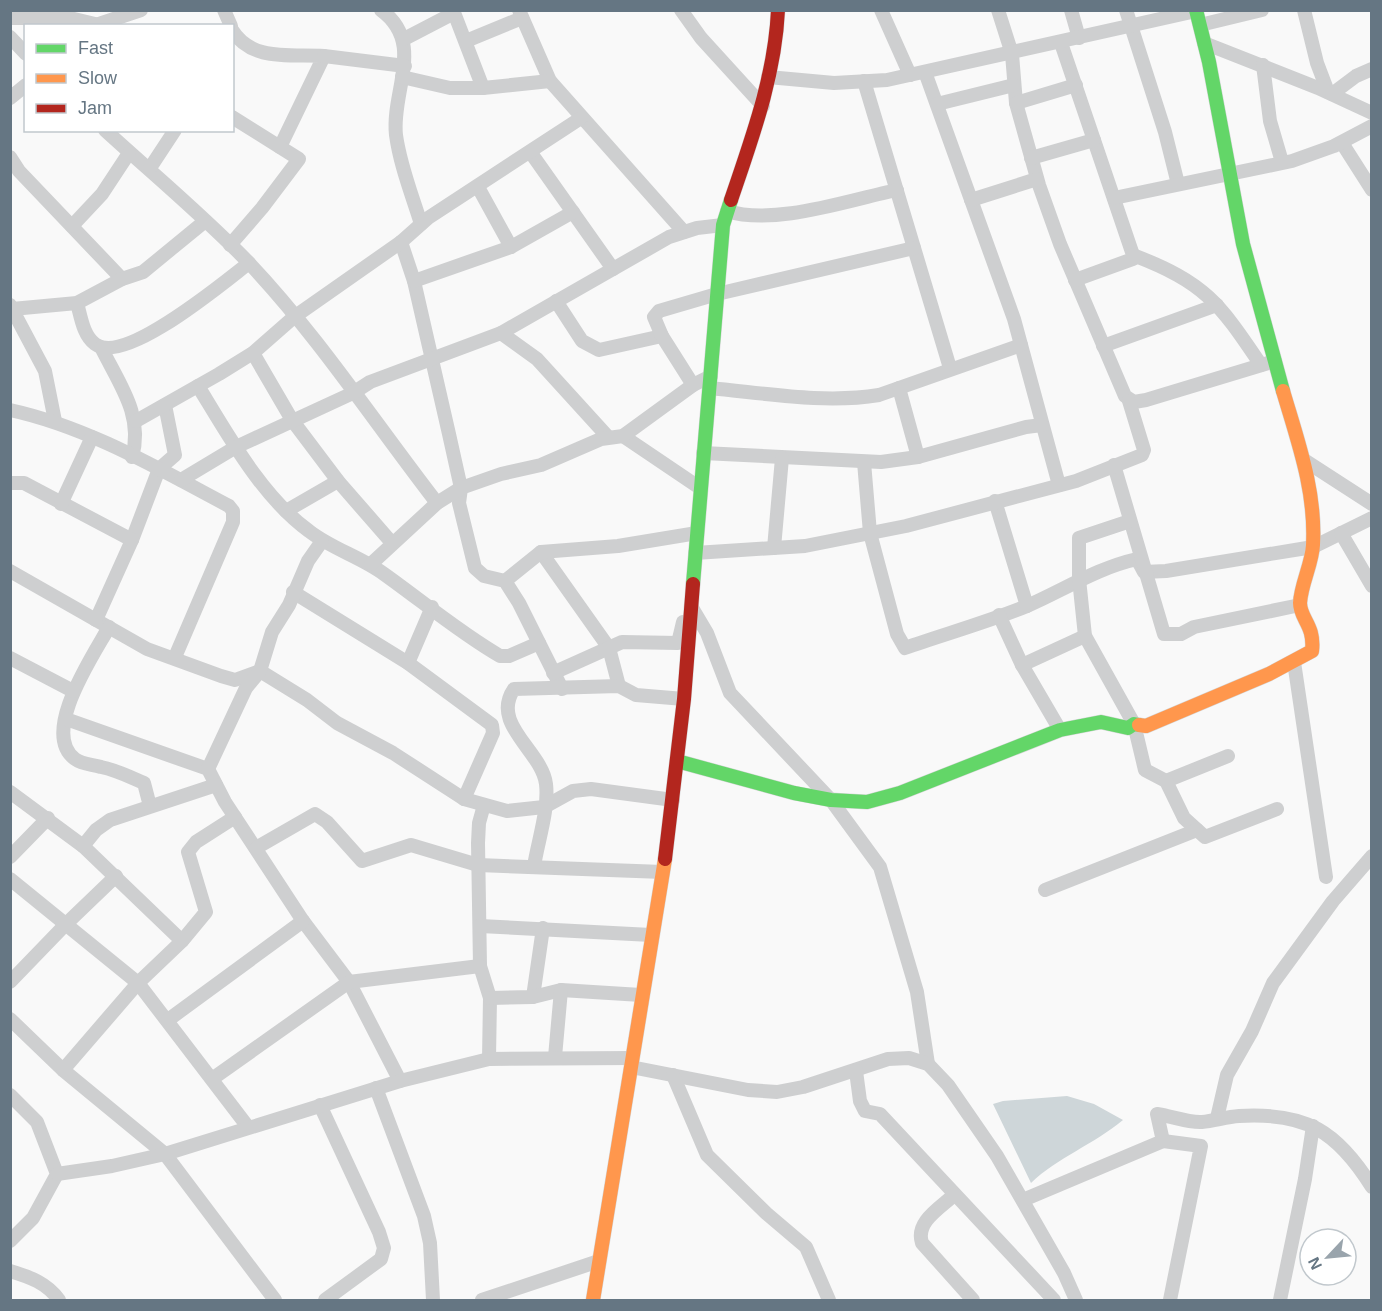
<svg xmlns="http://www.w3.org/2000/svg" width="1382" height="1311" font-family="Arial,sans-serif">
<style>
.water{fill:#ced6d9}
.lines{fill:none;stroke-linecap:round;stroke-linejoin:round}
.fast-casing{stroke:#d5d6d7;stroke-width:15}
.slow-casing{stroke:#d5d6d7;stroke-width:15}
.jam-casing{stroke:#d5d6d7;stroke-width:15}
.street{stroke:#cecfd0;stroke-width:14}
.fast{stroke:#63d668;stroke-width:14}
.slow{stroke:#ff974d;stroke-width:14}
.jam{stroke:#b3261e;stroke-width:14}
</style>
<rect width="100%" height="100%" fill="#f9f9f9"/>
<path class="water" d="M 1067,1096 L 1094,1104 L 1123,1120 C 1093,1145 1058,1157 1031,1183 L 993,1104 L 1003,1101 Z"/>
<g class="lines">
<g class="fast-casing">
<g id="fast">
<polyline points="1196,10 1209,62 1243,244 1283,391"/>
<polyline points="693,584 723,225 731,200"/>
<polyline points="677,761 794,793 831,800 867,802 900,793 1060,730 1101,722 1128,728 1134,724 1139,725"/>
</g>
</g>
<g class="slow-casing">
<g id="slow">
<path d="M 1139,725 L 1146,726 L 1269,674 L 1312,651 C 1315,625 1300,619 1300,603 C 1301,584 1312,564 1313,545 C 1316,491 1298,442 1283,391"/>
<polyline points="593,1300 665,859"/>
</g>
</g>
<g class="jam-casing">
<g id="jam">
<path d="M 731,200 C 752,138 775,76 778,10"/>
<polyline points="665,859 684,699 693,584"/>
</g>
</g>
<g class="street">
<polyline points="224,10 231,26"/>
<path d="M 381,10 C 426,43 391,91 396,135 C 400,165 412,195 421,224"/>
<polyline points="453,10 483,88"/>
<polyline points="519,10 550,81 684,232"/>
<polyline points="681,10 701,38 763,106"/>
<polyline points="881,10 910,75"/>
<polyline points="998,10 1012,54 1016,103 1039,185 1060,244 1125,396 1134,402 1146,400 1275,361"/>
<polyline points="1071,10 1079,38"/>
<polyline points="1126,10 1165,132 1178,184"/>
<polyline points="1304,10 1317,63 1328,92"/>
<polyline points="10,18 70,18 95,24"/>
<polyline points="1200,25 1262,10"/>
<polyline points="93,26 141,10"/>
<path d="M 232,30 C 252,62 290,54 324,56 L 280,147"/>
<polyline points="10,37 26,54"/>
<polyline points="404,39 454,13"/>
<polyline points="466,41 522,18"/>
<polyline points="1061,43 1133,255 1133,259 1075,280"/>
<polyline points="1204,43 1318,88 1372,113"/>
<polyline points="324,56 405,66"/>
<polyline points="1263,65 1270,121 1282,162"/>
<polyline points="925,72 1014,319 1059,485"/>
<polyline points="402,77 450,88 483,88 550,81"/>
<polyline points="768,77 834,83 887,80 1196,11"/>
<polyline points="864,81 950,368"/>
<polyline points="1332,94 1356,76 1372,69"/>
<polyline points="10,98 26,85"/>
<polyline points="1016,103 1076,85"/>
<polyline points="937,104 1014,85"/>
<path d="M 105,130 C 153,174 204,216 249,263 C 318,336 375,423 437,503"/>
<polyline points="1342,143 1372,190"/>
<polyline points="531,153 613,269"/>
<polyline points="10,157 19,171 122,279"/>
<polyline points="1031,158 1094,140"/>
<polyline points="150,168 175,130"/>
<polyline points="478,187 511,247"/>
<polyline points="1114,198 1292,161 1334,146 1372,126"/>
<polyline points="971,200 1037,179"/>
<path d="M 727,211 C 775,226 848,200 897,190"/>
<polyline points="72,226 102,194 129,153"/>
<polyline points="401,242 414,281 449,434 461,488 459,503 475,568 484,576 505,581 519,603 562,689"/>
<polyline points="230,245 262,208 299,159 232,117"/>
<path d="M 1133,255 C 1206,283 1219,303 1261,365"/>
<polyline points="414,281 511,247 573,212"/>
<polyline points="556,301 582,341 599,350 662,336"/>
<path d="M 77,303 C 81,317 83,335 95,344 C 125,366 224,282 249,263"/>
<polyline points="10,305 45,371 55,421"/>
<polyline points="12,309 77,303 122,279 143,272 204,222"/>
<polyline points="501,333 537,359 608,437"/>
<polyline points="1103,346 1217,305"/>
<path d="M 101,347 C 119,384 144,415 132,457"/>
<polyline points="253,353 292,420 338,481 392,543"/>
<polyline points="693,385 662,336 654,317 659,311 717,294 914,248"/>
<path d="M 198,386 C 228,435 262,497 309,531 C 332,549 361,557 384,574 C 422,601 460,633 500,656 L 509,656 L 539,643"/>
<path d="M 709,388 C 765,393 824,404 879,395 L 1021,345"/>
<polyline points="899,388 918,457"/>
<polyline points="165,405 175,455 159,469 132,540 96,620 147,649 221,676 235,680 260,671 307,700 337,723 393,753 464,799 507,811 544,807 573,791 591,789 673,800"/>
<path d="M 10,410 C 88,427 159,469 229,506 L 233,511 L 233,522 L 175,657"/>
<polyline points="136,421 219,374 253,353 294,317 401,242 428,218 581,118"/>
<polyline points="623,436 700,488"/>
<polyline points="703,453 881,462 918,457 1026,427 1042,425"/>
<polyline points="1304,460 1372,504"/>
<path d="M 864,462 L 870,533 L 897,634 L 905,648 C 945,634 988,622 1027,606 C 1064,590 1097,568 1137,559 L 1144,572 L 1166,571 L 1313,547 L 1372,518"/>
<polyline points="1114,465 1164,634 1181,634 1194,627 1300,605"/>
<polyline points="181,480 236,447 353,393 370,382 501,333 669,237 697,228 723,225"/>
<polyline points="10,483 24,483 132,540"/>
<polyline points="995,501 1027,606"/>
<polyline points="61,504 92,437"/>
<polyline points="286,511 338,481"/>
<polyline points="1130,521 1079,538 1079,579 1085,636 1134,724 1145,770 1166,781 1228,756"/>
<polyline points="1341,533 1372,586"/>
<polyline points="774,548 782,458"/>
<polyline points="541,552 609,648 619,686"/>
<polyline points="695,553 805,546 906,526 1076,481 1142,455 1144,450 1129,401"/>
<polyline points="371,564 437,503 461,488 501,474 541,465 601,439 623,436 693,385 711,376"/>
<polyline points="10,571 96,620"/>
<polyline points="505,581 541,552 618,546 697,533"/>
<polyline points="293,592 408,663 492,725 493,733 464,799"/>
<polyline points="691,606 707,633 730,693 831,800 880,867 917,992 928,1064"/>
<polyline points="999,615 1022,665 1060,730"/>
<path d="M 109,627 C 93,656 40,733 75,759 C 83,765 92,764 101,767 C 116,770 130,777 144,783 L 150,806"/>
<polyline points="10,658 73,691"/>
<polyline points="1294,662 1326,877"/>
<polyline points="408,663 432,607"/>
<polyline points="1022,665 1085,636"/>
<polyline points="553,673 622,642 678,643 683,622"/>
<polyline points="66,719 208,769 225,802 303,921 349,982 400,1081"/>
<polyline points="208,769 246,688 260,671 272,632 289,605 308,561 322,541"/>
<polyline points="1166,781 1184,818 1205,837 1277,809"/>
<polyline points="10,792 83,846 182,941"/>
<polyline points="484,805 479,823 478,843 480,966 490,998 489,1059"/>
<polyline points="83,846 96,830 110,820 216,785"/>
<polyline points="256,848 315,814 327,822 362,861 411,845 478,865 663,872"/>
<polyline points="10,857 48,818"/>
<path d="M 534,866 C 538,841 549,809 546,784 C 542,751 490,724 514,689 L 619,686 L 636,695 L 684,699"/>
<polyline points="10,879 138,983 248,1127"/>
<polyline points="1045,890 1197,830"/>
<polyline points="480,926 651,935"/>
<polyline points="10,982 66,924 116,876"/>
<polyline points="533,997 543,928"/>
<polyline points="490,998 533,997 561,990 641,995"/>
<polyline points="10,1019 63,1070 165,1154 275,1300"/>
<polyline points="168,1020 303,921"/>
<polyline points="555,1057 561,990"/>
<polyline points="631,1067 748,1090 777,1092 803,1087 888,1059 909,1058 928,1064 948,1085 997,1156 1064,1273 1076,1300"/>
<polyline points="63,1070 138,983 182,941 206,912 188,852 196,842 235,817"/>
<polyline points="856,1071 860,1101 865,1111 880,1114 1054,1300"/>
<polyline points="673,1075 707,1155 766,1213 806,1247 829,1300"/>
<polyline points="212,1079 349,982 480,966"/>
<polyline points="376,1088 424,1216 430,1243 433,1300"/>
<polyline points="10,1095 37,1122 57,1174 33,1218 10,1241"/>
<polyline points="320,1105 379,1232 384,1248 381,1259 325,1300"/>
<polyline points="1217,1118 1227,1075 1252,1031 1273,983 1333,901 1372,856"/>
<polyline points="1163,1141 1201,1146 1170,1300"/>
<polyline points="57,1174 112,1166 165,1154 400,1081 489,1059 632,1058"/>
<path d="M 954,1195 C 940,1208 915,1222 922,1243 L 973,1300"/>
<path d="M 1023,1200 L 1163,1141 L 1157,1114 C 1171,1116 1189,1123 1202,1122 C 1214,1121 1226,1117 1239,1116 C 1306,1112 1337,1131 1372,1187"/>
<path d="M 10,1271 C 30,1277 47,1283 59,1300"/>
<polyline points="482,1300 599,1261"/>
<polyline points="1280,1300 1305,1179 1313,1126"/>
</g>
<use href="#fast" class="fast"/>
<use href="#slow" class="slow"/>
<use href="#jam" class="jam"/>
</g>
<rect width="1382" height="1311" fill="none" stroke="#657683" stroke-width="24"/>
<rect x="24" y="24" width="210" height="108" fill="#ffffff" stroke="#c1c8cd" stroke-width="1.5"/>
<rect x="36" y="44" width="30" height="9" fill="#63d668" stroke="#c1c8cd" stroke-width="1.5"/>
<text x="78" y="54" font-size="18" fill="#657683">Fast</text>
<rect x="36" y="74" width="30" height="9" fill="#ff974d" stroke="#c1c8cd" stroke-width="1.5"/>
<text x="78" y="84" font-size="18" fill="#657683">Slow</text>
<rect x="36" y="104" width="30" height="9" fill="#b3261e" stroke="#c1c8cd" stroke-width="1.5"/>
<text x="78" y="114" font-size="18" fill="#657683">Jam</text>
<g transform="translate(1328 1257) rotate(244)"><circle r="28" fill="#ffffff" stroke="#c1c8cd" stroke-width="1.5"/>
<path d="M0-4.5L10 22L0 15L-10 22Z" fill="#99a4ac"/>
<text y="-9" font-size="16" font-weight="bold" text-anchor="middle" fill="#657683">N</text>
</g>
</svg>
